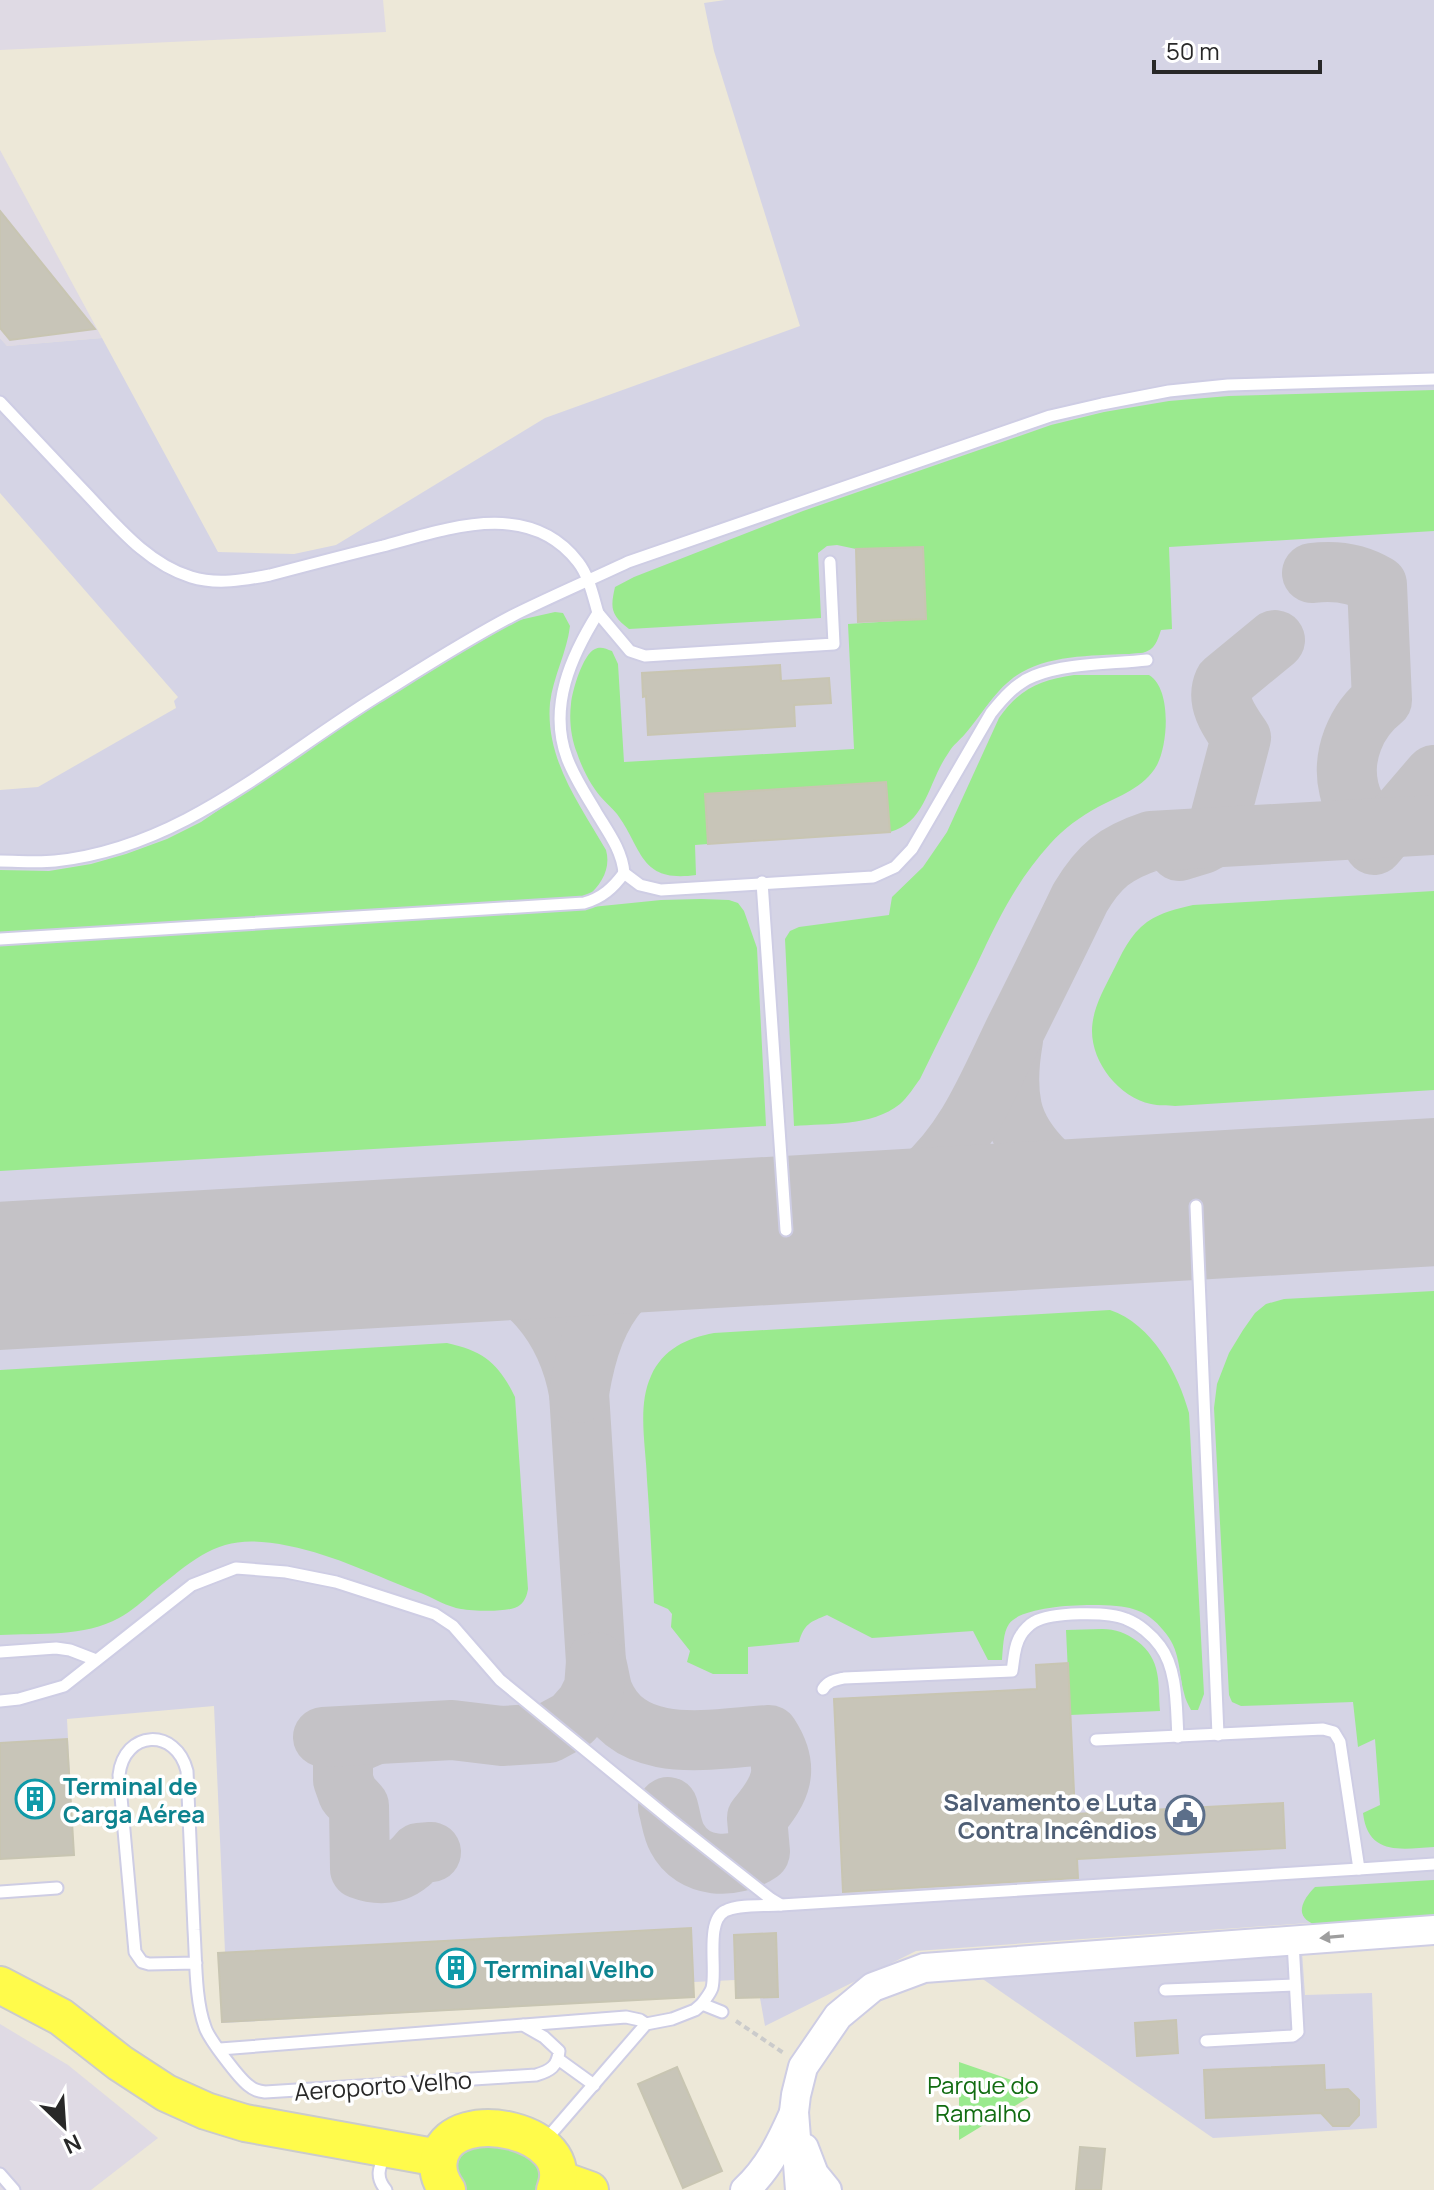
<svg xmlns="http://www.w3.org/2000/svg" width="1434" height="2190" font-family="Manrope,sans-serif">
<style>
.industrial{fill:#dfdae4}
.airport{fill:#d5d4e5}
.green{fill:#9aea8e}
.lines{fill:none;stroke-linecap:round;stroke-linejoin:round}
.taxiway{stroke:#c4c2c6;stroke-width:60}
.runway{stroke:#c4c2c6;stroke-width:148}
.building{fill:#c8c5b8;stroke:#c8c5b2;stroke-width:2}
.service-casing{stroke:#cecde4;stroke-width:15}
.tertiary-casing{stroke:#cecde4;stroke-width:32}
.primary-casing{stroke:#cbcbcb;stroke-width:40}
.path{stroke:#cbcbcb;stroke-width:4;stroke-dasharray:6 4;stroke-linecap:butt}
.service{stroke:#fff;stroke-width:11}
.tertiary{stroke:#fff;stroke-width:28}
.primary{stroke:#fffb4b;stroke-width:36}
.oneway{fill:#9e9e9e}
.labels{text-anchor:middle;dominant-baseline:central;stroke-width:7;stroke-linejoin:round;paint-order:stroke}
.culture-label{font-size:24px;font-weight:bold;fill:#0d838f;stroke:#fff;text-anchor:start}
.service-label{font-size:24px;font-weight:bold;fill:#4e5e75;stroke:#fff;text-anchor:end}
.park-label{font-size:24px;fill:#126c12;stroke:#fff}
.street-label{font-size:24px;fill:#282828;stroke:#fff}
</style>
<rect width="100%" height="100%" fill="#ede8d8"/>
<g class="industrial">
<polygon points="0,0 383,0 386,32 0,50"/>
<polygon points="0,150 102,338 7,346 0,338"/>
<polygon points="0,2024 68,2065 158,2138 91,2190 0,2190"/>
</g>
<g class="airport">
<polygon points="725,0 1434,0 1434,1916 1419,1915 916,1951 765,2026 760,1998 736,1998 735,1980 694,1982 694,1997 222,2023 218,1953 225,1952 214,1706 67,1719 74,1855 0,1859 0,790 38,787 176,708 174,701 178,697 0,493 0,338 7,346 102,338 218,552 294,554 336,545 545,418 800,326 714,51 704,3"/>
<polygon points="1302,1952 1305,1995 1372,1993 1377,2128 1213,2138 974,1973"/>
</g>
<g class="green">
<path d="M 1434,390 L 1434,531 L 1169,547 L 1172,629 L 1161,630 C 1157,642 1155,649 1143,653 C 1106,656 1062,653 1028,669 C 999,682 985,711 965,734 C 960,740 953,745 949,752 C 928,781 927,822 890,832 L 886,782 L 706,794 L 708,844 L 695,845 L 696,875 C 639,883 643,849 617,814 C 612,808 605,802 600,796 C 590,784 582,768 577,753 C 571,738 569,720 571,704 C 572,691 583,654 595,649 C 601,646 606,649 612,651 L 618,664 L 624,762 L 854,749 L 848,624 L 926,619 L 923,547 L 856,549 L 837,545 L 827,546 L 818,553 L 821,618 L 629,629 C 611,615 610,609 615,587 L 634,577 L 803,511 L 1051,425 L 1104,412 L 1169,401 L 1229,396 Z"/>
<path d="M 555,612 L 563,613 L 570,626 C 567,652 553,677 550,703 C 545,759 580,805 606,850 C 611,868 602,884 588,896 L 0,933 L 0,870 L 49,871 L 91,864 L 126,854 L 167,839 L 201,822 L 229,803 L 360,713 L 502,628 L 515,621 Z"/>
<path d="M 1074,675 L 1149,675 C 1172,689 1168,744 1157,765 C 1144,788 1119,796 1098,807 C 1080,817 1064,828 1050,844 C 1017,880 998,920 977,964 C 958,1002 939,1040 920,1079 C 914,1087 908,1097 900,1104 C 871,1127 829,1123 794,1126 L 785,939 L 790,931 L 799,927 L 889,915 L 892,897 L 923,867 L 947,832 L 999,718 C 1019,689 1040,680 1074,675 Z"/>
<path d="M 1434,891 L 1434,1090 L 1175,1106 C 1168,1105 1158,1106 1151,1104 C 1119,1097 1092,1063 1092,1031 C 1092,1010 1103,991 1112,973 C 1121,955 1130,934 1147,922 C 1162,912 1176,909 1193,905 Z"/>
<polygon points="701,899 729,900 738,903 744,911 757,948 766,1126 0,1171 0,943 582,908 661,900"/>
<path d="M 1434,1291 L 1434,1847 C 1401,1849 1368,1856 1363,1813 L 1380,1805 L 1375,1739 L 1358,1747 L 1353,1702 L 1241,1706 L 1232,1702 L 1229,1695 L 1214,1408 L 1217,1384 L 1229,1353 L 1243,1330 L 1255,1313 L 1266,1304 L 1284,1299 Z"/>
<path d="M 1110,1310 C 1152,1324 1178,1373 1189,1413 L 1204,1694 L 1198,1710 L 1191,1710 C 1188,1704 1185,1699 1184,1693 C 1178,1670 1181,1650 1163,1630 C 1156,1621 1145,1612 1133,1609 C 1111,1602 1023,1603 1009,1624 C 1003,1632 1003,1649 1002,1660 L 988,1660 L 973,1631 L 872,1638 L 827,1615 C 810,1622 804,1624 799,1642 L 748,1647 L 748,1674 L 713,1674 L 687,1662 L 690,1651 L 671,1627 L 672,1614 L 668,1609 L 654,1603 C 652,1562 650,1521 647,1480 C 646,1447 637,1406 651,1376 C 663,1349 687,1338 714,1333 Z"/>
<path d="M 447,1343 C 484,1351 499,1364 515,1397 L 528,1589 C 527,1595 525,1601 520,1605 C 511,1613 474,1611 461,1609 C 448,1607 433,1598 421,1593 C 378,1577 335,1555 289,1546 C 222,1532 203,1552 153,1592 C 143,1601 132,1611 119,1618 C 85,1637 38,1633 0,1635 L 0,1370 Z"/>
<path d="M 1102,1629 C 1116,1629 1126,1633 1137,1641 C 1162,1660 1158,1683 1160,1711 L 1070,1715 L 1066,1630 Z"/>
<path d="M 1434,1880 L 1434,1918 L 1316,1925 C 1293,1917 1302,1900 1315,1887 Z"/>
<polygon points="959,2062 1041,2090 959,2140"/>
<polygon points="470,2141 536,2153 543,2190 465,2190 457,2184 450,2161"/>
</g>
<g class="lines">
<g class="taxiway">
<path d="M 1312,573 C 1335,570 1357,573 1377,585 L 1382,700 C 1356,720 1341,756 1349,789 C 1352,803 1360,816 1367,829"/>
<polyline points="1374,845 1434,775"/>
<path d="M 1179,851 L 1202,844 L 1215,837 L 1241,738 C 1230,722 1215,702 1224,682 L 1275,640"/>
<path d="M 1013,1040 C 1009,1063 1007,1085 1012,1108 C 1020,1145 1064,1187 1100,1198 C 1123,1204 1149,1205 1173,1207"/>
<path d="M 803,1229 C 844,1219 889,1208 921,1180 C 967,1141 989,1083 1015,1030 C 1037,986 1059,942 1080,898 C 1099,866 1115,853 1151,841 L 1434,825"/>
<path d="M 390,1253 C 413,1253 436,1252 458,1257 C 525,1275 567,1326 579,1393 L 596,1662 C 599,1672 600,1683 603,1692 C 630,1758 714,1738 769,1735 C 791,1769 781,1789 757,1818 L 760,1852 C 734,1870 693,1869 677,1838 C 672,1829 671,1817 668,1807"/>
<path d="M 579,1393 C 594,1300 629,1264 716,1234"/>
<path d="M 374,1735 L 353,1744 L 343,1756 L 343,1780 L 348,1794 L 359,1806 L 360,1869 C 384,1878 403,1873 419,1853 L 431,1852"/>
<polyline points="323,1737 452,1730 502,1736 548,1733 572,1720 586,1704 594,1688 596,1662"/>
</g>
<polyline class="runway" points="0,1276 1434,1192"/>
</g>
<g class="building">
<polygon points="0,211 95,329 10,340 0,328"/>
<polygon points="923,547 926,619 858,622 856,549"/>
<polygon points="780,665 781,681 829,678 831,703 794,705 795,726 648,735 646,696 643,697 642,673"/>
<polygon points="886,782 890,832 708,844 705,794"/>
<polygon points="1068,1663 1075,1814 1283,1803 1285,1848 1077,1859 1078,1878 843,1892 834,1699 1037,1689 1036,1665"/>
<polygon points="67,1739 74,1855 0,1859 0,1743"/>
<polygon points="691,1928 694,1997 222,2022 218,1953"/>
<polygon points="776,1933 778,1997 736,1998 734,1935"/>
<polygon points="1176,2020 1178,2053 1137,2056 1135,2023"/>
<polygon points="1324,2065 1325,2090 1348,2089 1359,2100 1359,2115 1349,2126 1333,2126 1321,2113 1206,2118 1204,2070"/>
<polygon points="677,2067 722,2171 683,2188 638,2084"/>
<polygon points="1080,2147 1105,2149 1101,2190 1076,2190"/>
</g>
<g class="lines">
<g class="service-casing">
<g id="service">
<path d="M 0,402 C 27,431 54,459 81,488 C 113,521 145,563 191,577 C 217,585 244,580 270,575 C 308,565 346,555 383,546 C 446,529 529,498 578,562 C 589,576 593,596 598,613 C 571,656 548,707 567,758 C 574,777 586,795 596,812 C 608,832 622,850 624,873 L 640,885 L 661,890 L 873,877 L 895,867 L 912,849 L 991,713 C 1003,698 1016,683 1034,676 C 1066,663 1112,664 1147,660"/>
<polyline points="598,613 630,651 645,656 834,644 830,562"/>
<path d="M 0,861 C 18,861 37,863 55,861 C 181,848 273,761 376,697 C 421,669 466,640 512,616 C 550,597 590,580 628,562 L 1050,416 L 1102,404 L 1169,391 L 1228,385 L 1434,379"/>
<polyline points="762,882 786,1230"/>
<path d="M 0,939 L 584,903 C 602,898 613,888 624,873"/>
<polyline points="1196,1206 1218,1735"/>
<polyline points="0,1652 56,1648 70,1650 96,1660"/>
<path d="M 823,1689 C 828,1681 835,1680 844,1678 L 1012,1671 C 1014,1660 1014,1645 1021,1635 C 1023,1631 1030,1624 1034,1622 C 1051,1612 1108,1611 1126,1619 C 1139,1624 1152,1635 1160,1646 C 1178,1670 1176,1708 1178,1737"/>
<polyline points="0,1701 19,1699 64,1686 192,1585 236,1568 286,1572 336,1582 435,1614 453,1626 500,1680 672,1821 771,1899 781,1905 1359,1869"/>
<polyline points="1096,1740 1323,1729 1334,1732 1340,1742 1359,1869 1434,1864"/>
<polyline points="0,1892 57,1888"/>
<path d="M 196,1963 L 149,1964 L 142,1962 L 135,1952 L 119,1775 C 124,1730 176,1727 187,1771 C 189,1824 192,1877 194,1930 C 196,1960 195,2000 205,2027 C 208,2038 239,2078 248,2085 C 254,2090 258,2091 265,2092 L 536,2075 C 550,2071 558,2066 559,2051 L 544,2037 L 523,2025 L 220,2049"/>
<polyline points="1165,1990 1295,1985"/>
<path d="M 702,2004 C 705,1999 710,1994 712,1988 C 717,1970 705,1921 725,1911 C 738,1904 766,1906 781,1905"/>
<polyline points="524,2025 626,2017 640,2020 646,2024"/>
<polyline points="1206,2041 1293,2036 1298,2032 1293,1942"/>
<polyline points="558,2059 594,2085"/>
<polyline points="543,2143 646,2024 672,2019 695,2010 702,2004 722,2012"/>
<path d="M 385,2154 C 379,2168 375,2177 386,2190"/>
<polyline points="0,2174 14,2190"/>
</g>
</g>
<g class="tertiary-casing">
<g id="tertiary">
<polyline points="804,2148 814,2174 827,2190"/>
<path d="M 745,2190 C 769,2168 781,2142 794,2113"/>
<polyline points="800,2190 794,2112 796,2095 803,2067 838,2016 873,1987 924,1968 1434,1930"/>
</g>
</g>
<g class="primary-casing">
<g id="primary">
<polyline points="0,1985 61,2017 120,2063 166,2093 206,2111 245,2123 439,2158"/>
<polyline points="559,2179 590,2190"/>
<path d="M 447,2190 C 439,2179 436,2168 440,2155 C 455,2104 580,2131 555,2190"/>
</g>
</g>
<polyline class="path" points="736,2021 785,2054"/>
<use href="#service" class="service"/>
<use href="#tertiary" class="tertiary"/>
<use href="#primary" class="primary"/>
</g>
<defs><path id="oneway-solid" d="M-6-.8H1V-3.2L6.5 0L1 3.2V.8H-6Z" transform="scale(2)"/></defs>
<use class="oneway" href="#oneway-solid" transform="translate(1332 1937) rotate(175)"/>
<defs>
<g id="building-ring" transform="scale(2)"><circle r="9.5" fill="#fff" stroke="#0f9aa8" stroke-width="1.5"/><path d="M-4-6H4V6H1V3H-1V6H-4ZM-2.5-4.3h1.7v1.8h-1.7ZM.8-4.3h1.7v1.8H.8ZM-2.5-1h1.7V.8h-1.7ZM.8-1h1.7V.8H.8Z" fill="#0f9aa8"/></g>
<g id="civic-ring" transform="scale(2)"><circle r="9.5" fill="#fff" stroke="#5c6f8a" stroke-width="1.5"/><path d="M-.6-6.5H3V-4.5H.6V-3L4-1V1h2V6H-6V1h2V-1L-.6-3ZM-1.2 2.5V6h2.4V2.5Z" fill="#5c6f8a"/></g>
</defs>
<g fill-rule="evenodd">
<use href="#building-ring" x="35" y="1799"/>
<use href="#civic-ring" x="1185" y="1815"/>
<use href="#building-ring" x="456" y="1968"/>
</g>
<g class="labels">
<g class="culture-label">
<text x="63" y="1785">Terminal de<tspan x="63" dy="28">Carga Aérea</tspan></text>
<text x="484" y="1968">Terminal Velho</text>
</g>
<g class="service-label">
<text x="1157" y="1801">Salvamento e Luta<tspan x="1157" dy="28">Contra Incêndios</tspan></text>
</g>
<g class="park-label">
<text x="983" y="2084">Parque do<tspan x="983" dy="28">Ramalho</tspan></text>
</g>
<g class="street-label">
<text transform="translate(383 2085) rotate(-4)">Aeroporto Velho</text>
</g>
</g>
<g transform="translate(64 2126) rotate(155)" stroke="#ffffff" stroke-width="6" paint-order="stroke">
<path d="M0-6L14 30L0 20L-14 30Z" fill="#282828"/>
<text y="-12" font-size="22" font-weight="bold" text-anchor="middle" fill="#282828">N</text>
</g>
<path d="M1154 60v12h166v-12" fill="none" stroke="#282828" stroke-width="4"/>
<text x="1166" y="60" font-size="24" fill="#282828" stroke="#ffffff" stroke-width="6" paint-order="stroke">50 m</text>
</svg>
